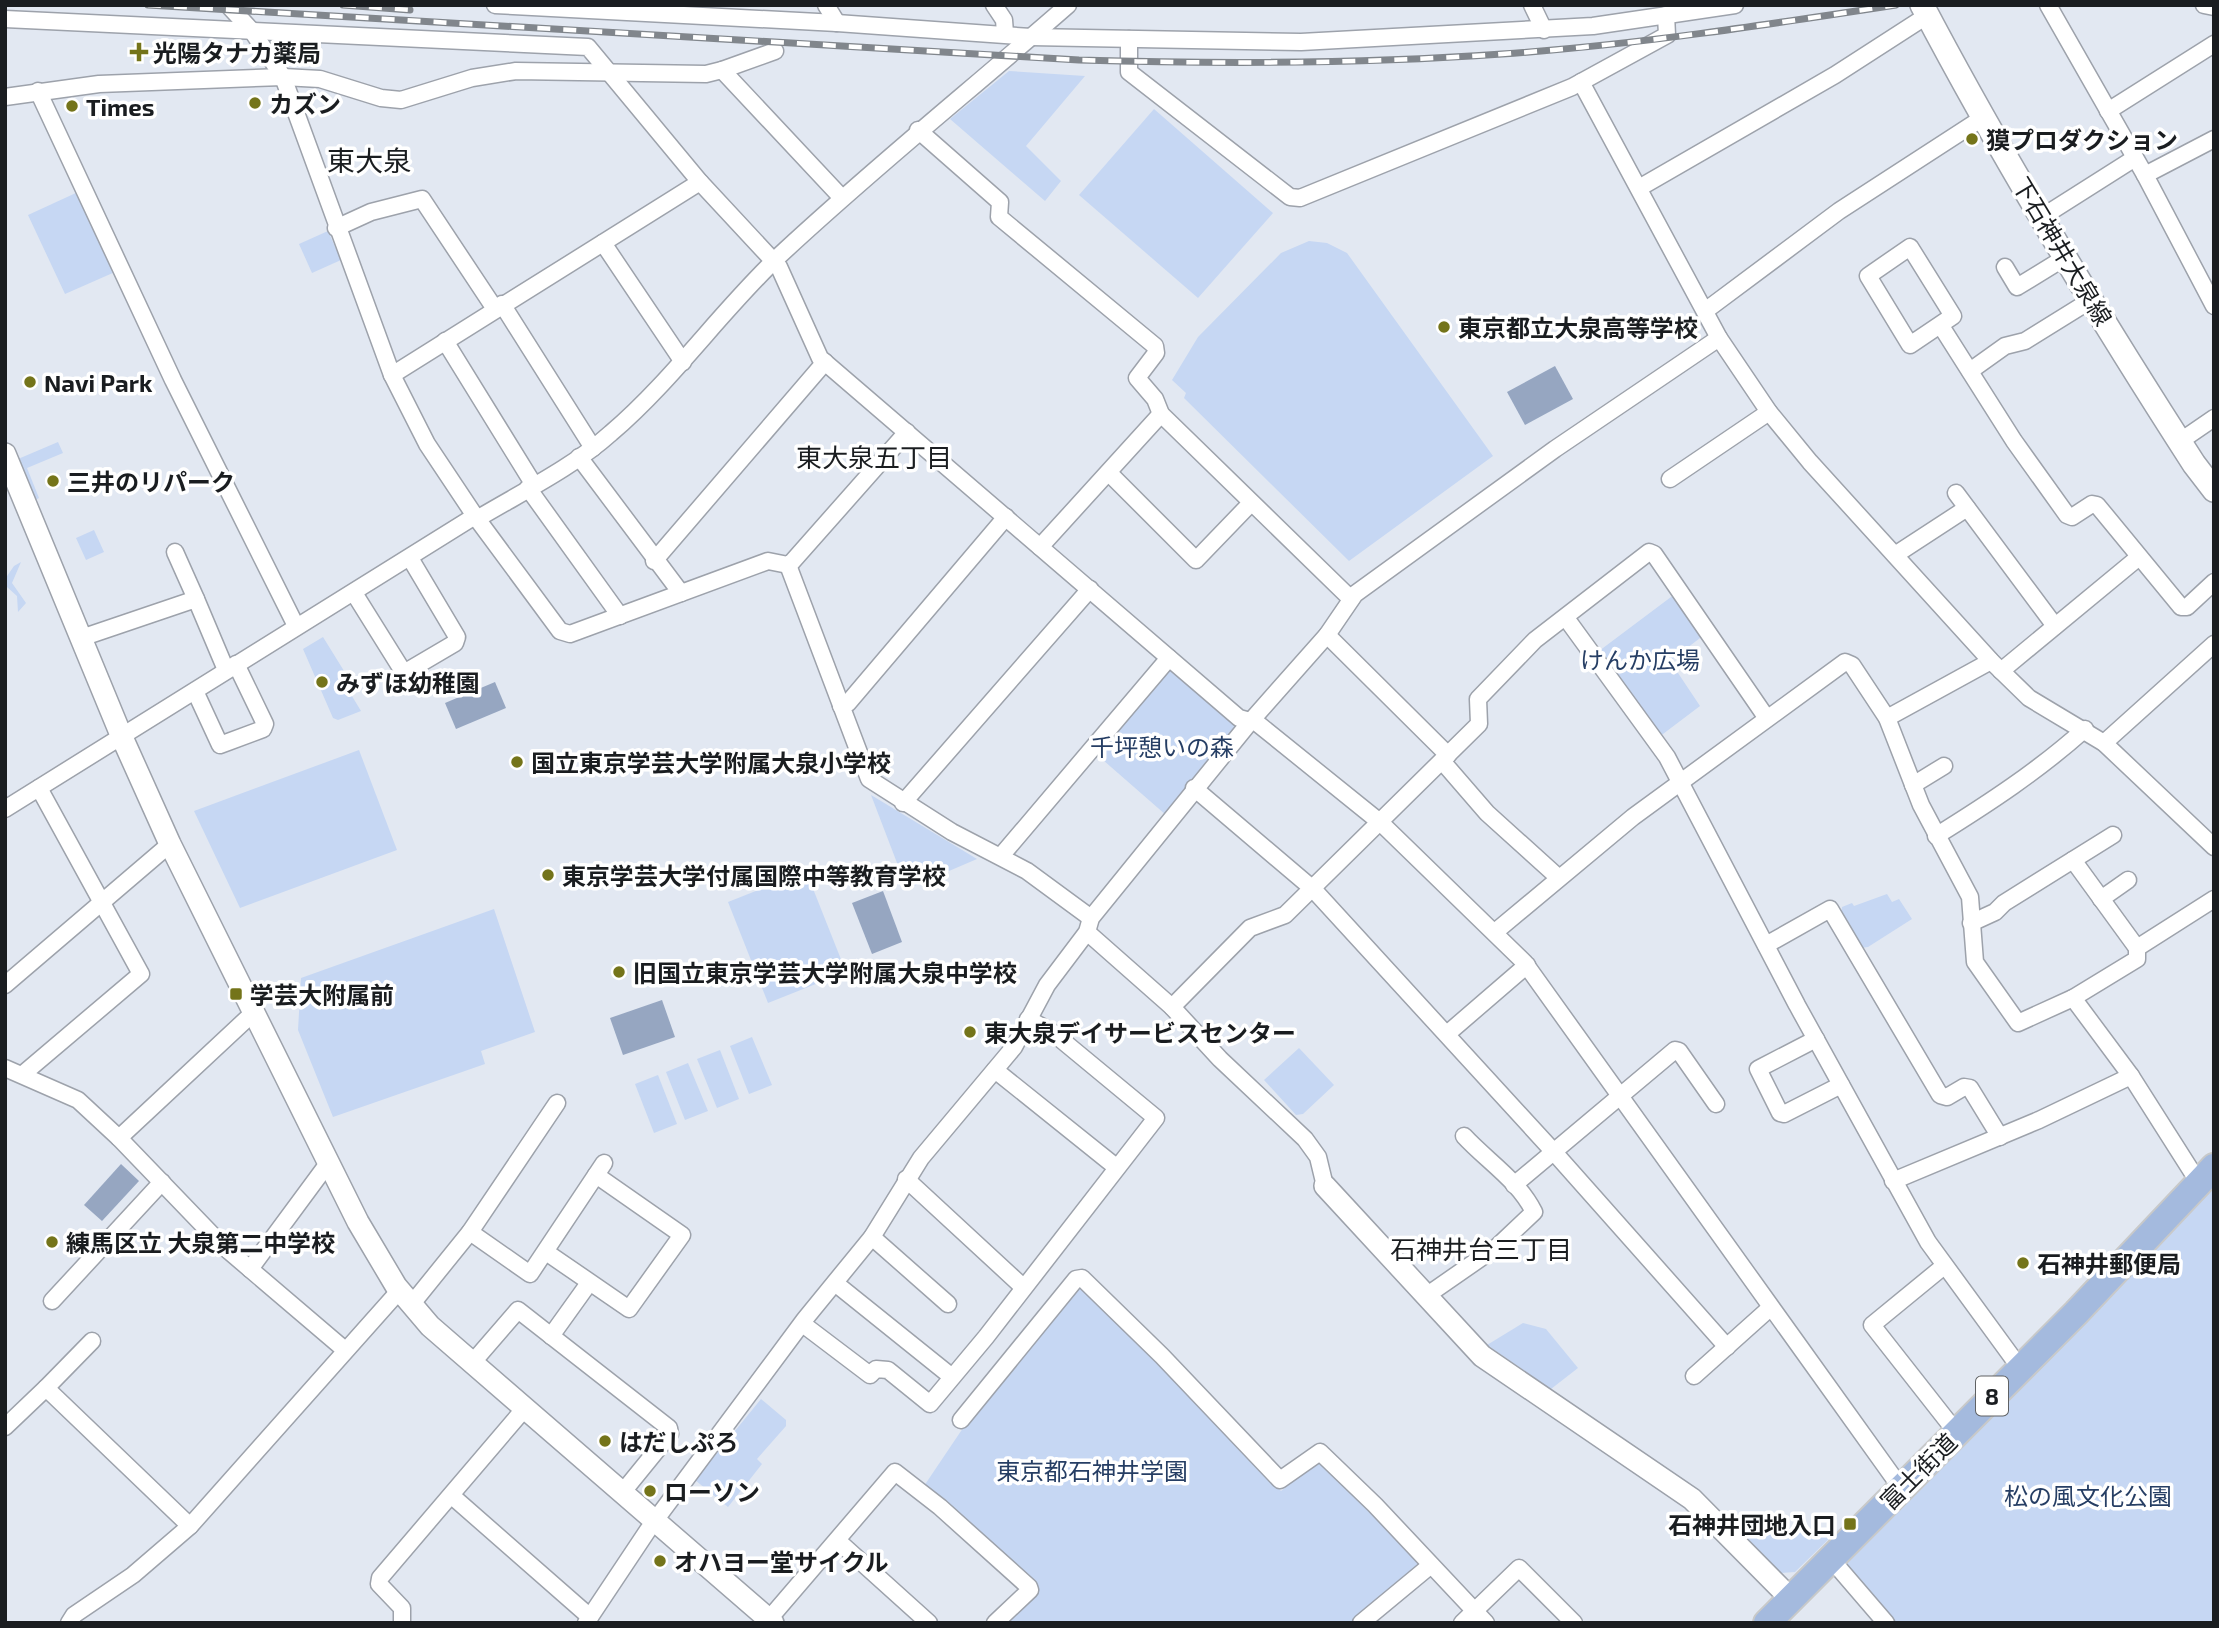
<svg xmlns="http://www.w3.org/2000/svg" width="2219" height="1628" font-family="'Exo 2','Noto Sans JP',sans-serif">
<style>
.green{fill:#c6d7f3}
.water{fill:#96a6c1}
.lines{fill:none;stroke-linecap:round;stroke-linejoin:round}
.minor-casing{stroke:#9da2ab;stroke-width:19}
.tertiary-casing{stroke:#9da2ab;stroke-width:24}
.secondary-casing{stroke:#9da2ab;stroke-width:26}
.primary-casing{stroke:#c8c9c9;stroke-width:30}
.minor{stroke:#fff;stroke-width:16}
.tertiary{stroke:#fff;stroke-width:21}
.secondary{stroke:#fff;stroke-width:23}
.primary{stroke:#a4bade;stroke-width:26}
.rail-casing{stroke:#81868c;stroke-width:7}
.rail{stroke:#fff;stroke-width:4.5;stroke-dasharray:13;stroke-linecap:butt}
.poi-dot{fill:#74741a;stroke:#fff;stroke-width:2.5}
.labels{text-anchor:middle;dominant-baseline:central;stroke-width:7;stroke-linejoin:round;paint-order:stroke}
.shield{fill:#fff;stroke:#5f6163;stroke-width:2}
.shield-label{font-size:23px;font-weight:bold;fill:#1a1d20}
.poi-label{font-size:24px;font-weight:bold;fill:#1a1d20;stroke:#fff;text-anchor:start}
.street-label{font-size:24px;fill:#1a1d20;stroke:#fff}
.park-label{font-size:24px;fill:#263e64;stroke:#fff}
.neighbourhood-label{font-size:26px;fill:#1a1d20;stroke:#fff}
.quarter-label{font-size:28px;fill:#1a1d20;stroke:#fff}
</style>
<rect width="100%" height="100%" fill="#e2e8f2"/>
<g class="green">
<polygon points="1009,71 1085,76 1026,146 1061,181 1045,201 950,119"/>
<polygon points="1154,109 1273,213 1198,298 1079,195"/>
<polygon points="78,192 115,272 65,294 28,215"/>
<polygon points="328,231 341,260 312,273 299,244"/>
<polygon points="1309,241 1327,243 1347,253 1493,456 1349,561 1184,398 1186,393 1172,380 1198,337 1281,253"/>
<polygon points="58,442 63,453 27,468 39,498 35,500 18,459"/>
<polygon points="94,530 104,552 86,560 76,538"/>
<polygon points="21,562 12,583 26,603 18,612 17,596 7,587 5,579 14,566"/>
<polygon points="1675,594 1704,635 1670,661 1700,706 1659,737 1599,651"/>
<polygon points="323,637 349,679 344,683 361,711 338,720 333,718 303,649"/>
<polygon points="1170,666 1240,726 1166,815 1095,753"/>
<polygon points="359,750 397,850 240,908 194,811"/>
<polygon points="871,795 977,859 907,889"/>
<polygon points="806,871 846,972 768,1003 728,902"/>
<polygon points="1887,894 1892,902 1899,899 1912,919 1868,947 1861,948 1841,916 1842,907 1852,903 1854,906"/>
<polygon points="494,909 535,1032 481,1051 485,1064 333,1117 298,1030 301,978"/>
<polygon points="752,1037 772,1085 749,1094 730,1046"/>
<polygon points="1299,1048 1334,1085 1303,1114 1296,1115 1264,1080"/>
<polygon points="720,1050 739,1099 717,1108 697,1059"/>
<polygon points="688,1063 708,1111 685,1120 666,1072"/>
<polygon points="658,1075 677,1124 654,1133 635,1084"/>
<polygon points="2214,1188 2214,1623 1896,1623 1843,1563"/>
<polygon points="1084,1289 1184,1387 1281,1491 1320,1460 1386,1524 1422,1565 1355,1623 1003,1623 1039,1587 924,1486 961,1431 1075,1290"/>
<polygon points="1523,1323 1546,1329 1578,1368 1551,1389 1487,1345"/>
<polygon points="761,1399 786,1420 786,1426 757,1459 762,1464 728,1507 695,1480"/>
<path d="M 1749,1518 L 1754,1528 C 1773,1531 1791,1524 1810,1532 L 1812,1528 L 1825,1536 L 1839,1529 L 1795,1572 L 1781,1573 L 1737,1528 Z"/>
</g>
<g class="water">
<polygon points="1555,366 1573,399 1525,425 1507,392"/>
<polygon points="495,682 506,708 456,729 445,703"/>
<polygon points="883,891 902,942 872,954 852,903"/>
<polygon points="662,1000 675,1037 623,1055 610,1018"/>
<polygon points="121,1164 139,1181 102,1221 84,1205"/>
</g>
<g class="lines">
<g class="minor-casing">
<g id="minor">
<polyline points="228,5 252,31 283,77 392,375 427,444 475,516 560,631 570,634 768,561 788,565 792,562 907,432"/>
<polyline points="495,5 837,23 1031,37 1301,42 1593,26 1735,5"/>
<polyline points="826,5 837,23"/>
<polyline points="994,5 1004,20 1005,33"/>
<polyline points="1532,5 1544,30"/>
<polyline points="2048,5 2145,175 2214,306"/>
<polyline points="2204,5 2214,7"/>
<polyline points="5,19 588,47 700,182 779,267 820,358 1239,718 1257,723 1381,823 1524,962 1901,1488"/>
<polyline points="1129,39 1129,72 1290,197 1300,198 1572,87 1667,35 1666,15"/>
<polyline points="722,70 775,51"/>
<polyline points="1581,82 1719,338 1769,412 1810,462 1991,661 2029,698 2104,743 2214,847"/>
<polyline points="38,91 173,380 296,626"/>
<polyline points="5,97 99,84 283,77 320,79 381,98 401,100 472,78 516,71 706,74 722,70 842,198"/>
<polyline points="2108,111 2214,44"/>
<polyline points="918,130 1000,202 999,217 1155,346 1156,353 1137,378 1155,399 1161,414 1351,599"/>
<polyline points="2145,175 2214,139"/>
<polyline points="1639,188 1835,75 1928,15"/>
<polyline points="2042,217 2135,158"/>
<polyline points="336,228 371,212 422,199 495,309"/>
<polyline points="603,243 683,362"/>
<polygon points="1910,247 1953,316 1910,345 1868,276"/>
<polyline points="2005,267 2017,287 2066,257"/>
<polyline points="502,304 593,448"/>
<polyline points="1705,311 1839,211 1984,117"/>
<polyline points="1941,326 2014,441 2067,515 2072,517 2092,504 2097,505 2181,607 2187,607 2214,582"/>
<polyline points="445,341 534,485"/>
<polyline points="1970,371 2005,346 2025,341 2091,300"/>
<polyline points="392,375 700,182"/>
<polyline points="2179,442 2214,418"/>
<polyline points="579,457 681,593"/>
<polyline points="1109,473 1196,560 1251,503"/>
<polyline points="1670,479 1769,412"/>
<polyline points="528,488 620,616"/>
<polyline points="1956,493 2055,626"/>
<path d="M 477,519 C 522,492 572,468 611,433 C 673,380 720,312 779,256 C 872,169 972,89 1068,5"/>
<polyline points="1040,547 1161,414"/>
<polyline points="175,552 196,599"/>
<polyline points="1895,555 1967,508"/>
<polyline points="654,561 825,362"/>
<polyline points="788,565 869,779 952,832 1027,871 1091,918"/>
<polyline points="354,593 404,673 455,643 457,637 410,558"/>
<polyline points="1566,618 1667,757 1797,1005 1928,1242 2020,1368"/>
<polyline points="1327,635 1448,755"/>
<polyline points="81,638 196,599 226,670"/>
<polyline points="2001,671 2139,557"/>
<polyline points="195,691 220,745 263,729 265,724 236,664"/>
<polyline points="841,706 848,703 1006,517"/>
<polyline points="1887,718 1991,661"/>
<polyline points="2104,743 2214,644"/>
<polyline points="1442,761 1487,813 1559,878"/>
<polyline points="1913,785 1944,766"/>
<polyline points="1194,788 1313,889 1553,1151 1727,1347"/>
<polyline points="903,803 1090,589"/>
<polyline points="5,809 475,516"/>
<path d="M 1936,836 C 1989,803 2038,771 2085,729"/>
<polyline points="1001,856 1169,658"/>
<polyline points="2101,899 2128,880"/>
<polyline points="1971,923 1995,912 2004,903 2113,835"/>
<polyline points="1087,932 1172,1007 1220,1059 1305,1139 1318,1157 1325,1186"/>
<polyline points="1495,932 1633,817 1845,662 1852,665 1887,718 1921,805 1970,897 1975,962 2018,1023 2073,998 2137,959 2137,948 2073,860"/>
<polyline points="1766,945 1830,909 1940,1095 1947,1097 1964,1087 1970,1088 2000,1137"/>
<polyline points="2137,948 2214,899"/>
<polyline points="5,985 170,844"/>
<polyline points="2073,998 2131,1076 2199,1183"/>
<polyline points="1172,1007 1250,928 1285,915 1479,724 1478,699 1535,640 1649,552 1654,554 1766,717"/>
<polyline points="1447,1034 1527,965"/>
<polyline points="1816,1039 1758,1069 1780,1113 1784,1114 1841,1085"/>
<polyline points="5,1068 78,1100 119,1138 223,1246 345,1350"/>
<polyline points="995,1070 1116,1167"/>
<polyline points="23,1074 141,974 39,788"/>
<polyline points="119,1138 253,1013"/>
<polyline points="906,1179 1023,1287"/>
<polyline points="1893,1181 2039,1120 2131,1076"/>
<polyline points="1514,1185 1675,1050 1679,1051 1716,1104"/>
<polyline points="470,1232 530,1274 604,1163"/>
<polyline points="872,1237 948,1304"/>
<polyline points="546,1252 629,1309 682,1235 596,1175"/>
<polyline points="1944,1266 1872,1325 1956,1432"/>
<polyline points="250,1269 329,1162"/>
<polyline points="835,1283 952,1377"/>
<path d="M 1426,1296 L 1498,1246 L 1534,1212 C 1519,1181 1487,1161 1464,1136"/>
<polyline points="52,1301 162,1182"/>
<polyline points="411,1305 470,1232 557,1103"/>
<polyline points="804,1325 870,1375 876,1369 888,1370 930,1404 986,1337 1156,1118 1052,1032 1028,1019"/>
<polyline points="551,1336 589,1283"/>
<polyline points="473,1362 518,1310 669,1428 670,1434 622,1493"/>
<polyline points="1694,1376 1770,1308"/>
<polyline points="46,1388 92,1341"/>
<polyline points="961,1420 1076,1279 1082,1278 1162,1356 1280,1480 1320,1452 1375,1505 1486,1623"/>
<polyline points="5,1427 46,1388 190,1526"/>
<polyline points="452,1496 590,1617"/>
<polyline points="838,1541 929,1623"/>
<polyline points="1831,1559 1886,1623"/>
<polyline points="769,1619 895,1472 940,1507 1029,1587 1030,1590 995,1623"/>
<polyline points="69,1623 74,1615 133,1575 190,1526 399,1291"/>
<polyline points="402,1623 402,1608 379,1584 380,1578 525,1408"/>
<polyline points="586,1623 648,1530 805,1319 872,1237 921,1158 1014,1047 1047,985 1087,932 1091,918 1250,722 1327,635 1355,594 1555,449 1719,338"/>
<polyline points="1361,1623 1431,1565"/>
<polyline points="1462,1623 1519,1568 1574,1623"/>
</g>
</g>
<g class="tertiary-casing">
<g id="tertiary">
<polyline points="5,454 121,735 170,844 358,1222 396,1286 430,1326 773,1623"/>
<polyline points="1325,1186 1482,1356 1692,1499 1791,1599"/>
</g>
</g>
<g class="secondary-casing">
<path id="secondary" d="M 1922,5 C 2005,163 2098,315 2194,464 L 2214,490"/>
</g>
<g class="primary-casing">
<polyline id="primary" points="1767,1623 2076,1313 2214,1167"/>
</g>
<use href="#minor" class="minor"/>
<use href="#tertiary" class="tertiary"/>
<use href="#secondary" class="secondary"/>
<use href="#primary" class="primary"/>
<g class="rail-casing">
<g id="rail">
<path d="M 148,5 L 1079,60 C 1220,64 1361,64 1502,54 C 1634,45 1765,25 1896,5"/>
<polyline points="343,5 410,10"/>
</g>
</g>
<use href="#rail" class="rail"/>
</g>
<g class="poi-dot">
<path d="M135.5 41.5h7v7h7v7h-7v7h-7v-7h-7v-7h7z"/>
<circle cx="255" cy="103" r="7"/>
<circle cx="72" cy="106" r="7"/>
<circle cx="1972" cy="139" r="7"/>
<circle cx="1444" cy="327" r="7"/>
<circle cx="30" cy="382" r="7"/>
<circle cx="53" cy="481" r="7"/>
<circle cx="322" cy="682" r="7"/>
<circle cx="517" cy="762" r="7"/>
<circle cx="548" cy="875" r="7"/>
<circle cx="619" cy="972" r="7"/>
<rect x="229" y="987" width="14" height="14" rx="3.5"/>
<circle cx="970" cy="1032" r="7"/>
<circle cx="52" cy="1242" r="7"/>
<circle cx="2023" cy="1263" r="7"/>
<circle cx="605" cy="1441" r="7"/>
<circle cx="650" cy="1491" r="7"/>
<rect x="1843" y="1517" width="14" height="14" rx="3.5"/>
<circle cx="660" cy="1561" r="7"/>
</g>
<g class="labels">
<rect class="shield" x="1976" y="1376.5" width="32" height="39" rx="5"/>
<g class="shield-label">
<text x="1992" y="1396">8</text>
</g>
<g class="poi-label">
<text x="153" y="52">光陽タナカ薬局</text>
<text x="269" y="103">カズン</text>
<text x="86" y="106">Times</text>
<text x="1986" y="139">獏プロダクション</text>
<text x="1458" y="327">東京都立大泉高等学校</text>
<text x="44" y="382">Navi Park</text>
<text x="67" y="481">三井のリパーク</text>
<text x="336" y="682">みずほ幼稚園</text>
<text x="531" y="762">国立東京学芸大学附属大泉小学校</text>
<text x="562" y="875">東京学芸大学付属国際中等教育学校</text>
<text x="633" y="972">旧国立東京学芸大学附属大泉中学校</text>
<text x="250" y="994">学芸大附属前</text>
<text x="984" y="1032">東大泉デイサービスセンター</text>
<text x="66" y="1242">練馬区立 大泉第二中学校</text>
<text x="2037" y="1263">石神井郵便局</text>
<text x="619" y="1441">はだしぷろ</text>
<text x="664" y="1491">ローソン</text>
<text x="1836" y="1524" text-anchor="end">石神井団地入口</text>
<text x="674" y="1561">オハヨー堂サイクル</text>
</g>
<g class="street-label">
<text transform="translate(2063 251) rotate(59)">下石神井大泉線</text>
<text transform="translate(1918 1471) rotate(-45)">富士街道</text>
</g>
<g class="park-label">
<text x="1640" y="659">けんか広場</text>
<text x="1162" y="746">千坪憩いの森</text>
<text x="1092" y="1470">東京都石神井学園</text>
<text x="2088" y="1495">松の風文化公園</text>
</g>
<g class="neighbourhood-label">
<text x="874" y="456">東大泉五丁目</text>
<text x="1481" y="1248">石神井台三丁目</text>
</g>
<g class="quarter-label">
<text x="369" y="160">東大泉</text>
</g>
</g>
<rect width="2219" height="1628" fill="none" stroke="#1a1d20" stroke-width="14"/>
</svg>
